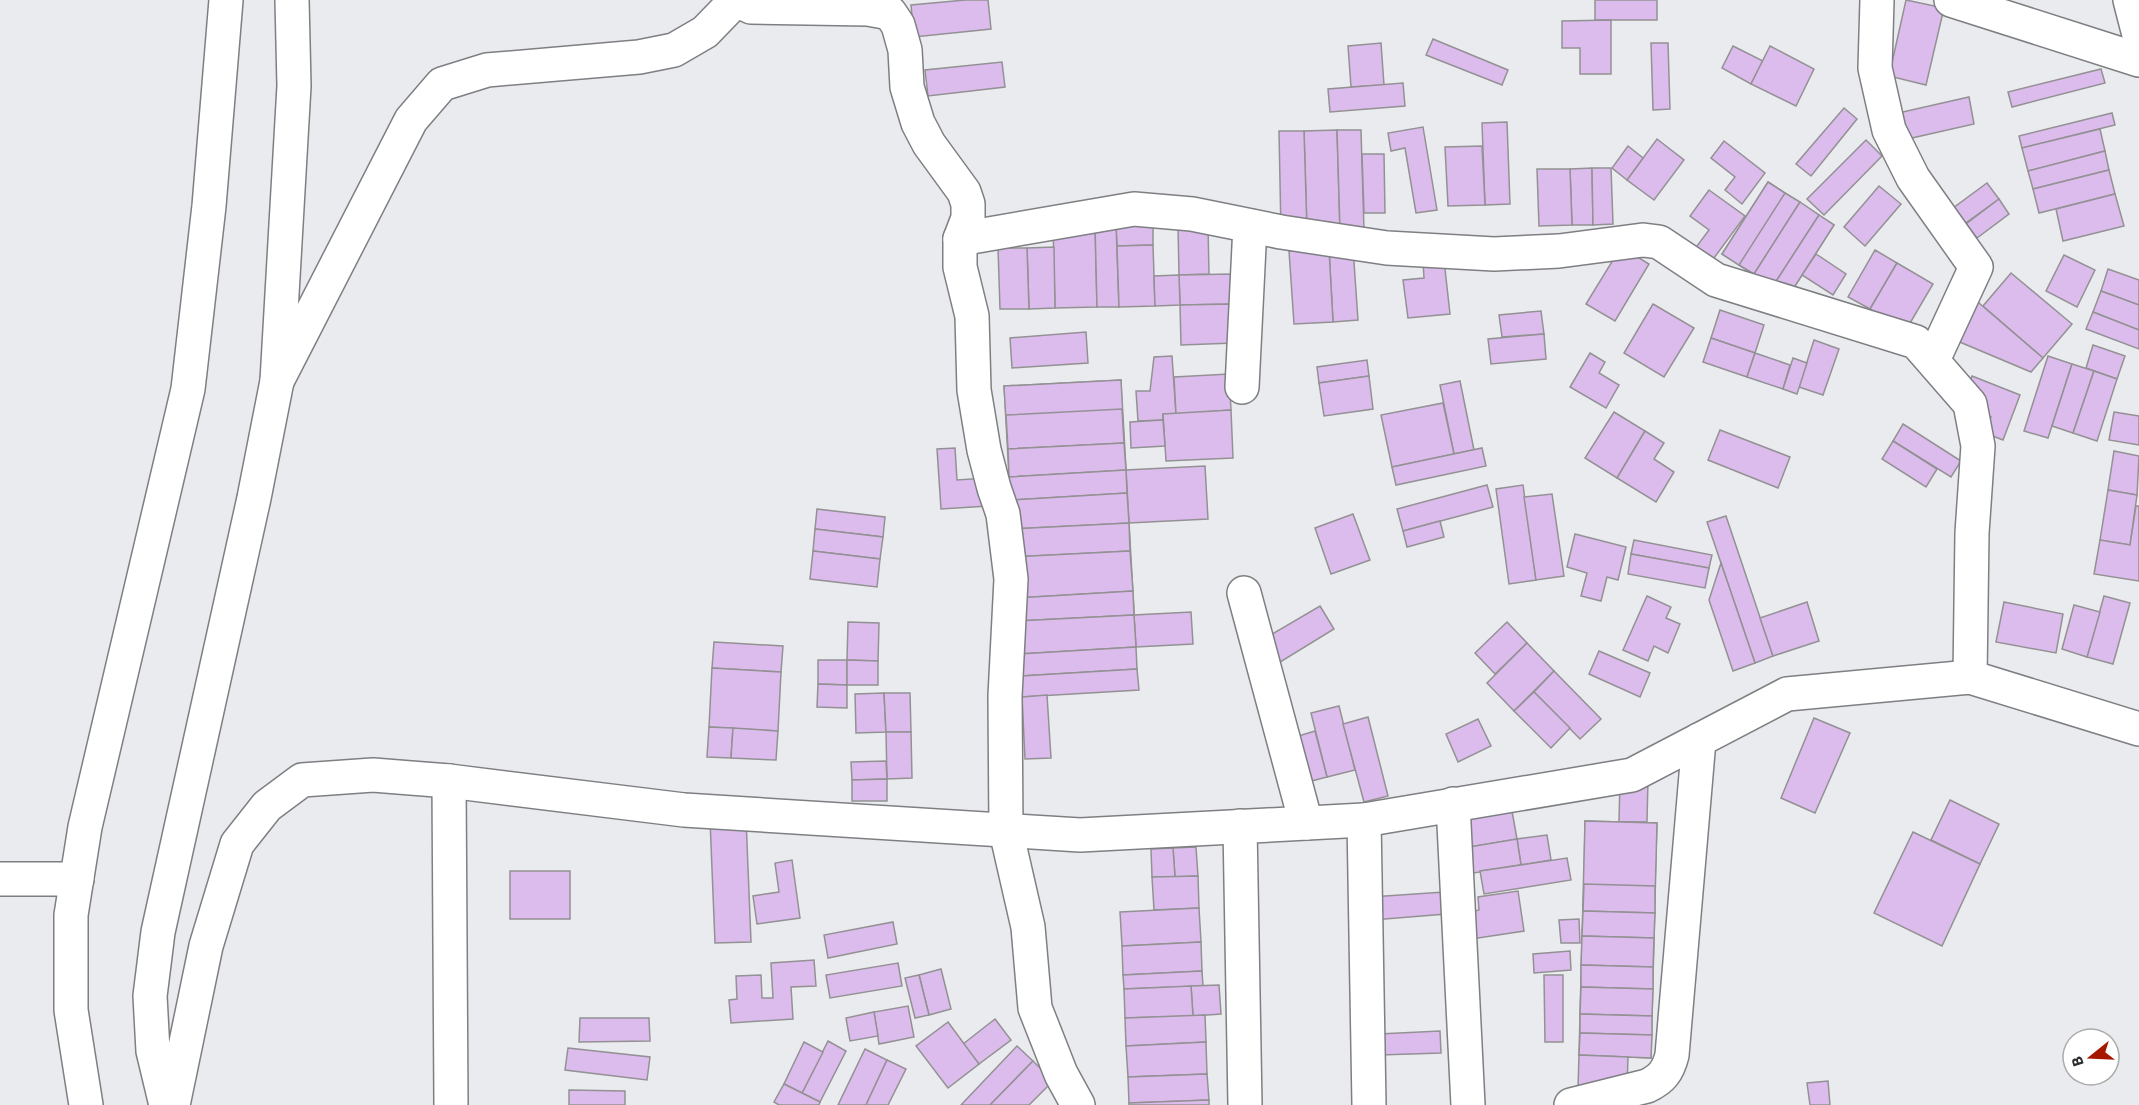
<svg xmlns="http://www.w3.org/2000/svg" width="2139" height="1105" font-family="'Source Sans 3',sans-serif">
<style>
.building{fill:#dcbcec;stroke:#939194;stroke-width:1.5}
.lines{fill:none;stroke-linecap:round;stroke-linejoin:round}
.street-casing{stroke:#7e7f82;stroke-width:36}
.secondary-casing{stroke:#7e7f82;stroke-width:36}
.street{stroke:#fff;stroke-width:33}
.secondary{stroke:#fff;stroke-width:33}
</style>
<rect width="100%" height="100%" fill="#eaebef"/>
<g class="building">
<polygon points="965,0 988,0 991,29 914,37 911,5"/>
<rect x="1595" y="0" width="62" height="20"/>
<polygon points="1906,0 1944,8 1926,85 1889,76"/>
<polygon points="1611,20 1611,74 1580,74 1580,48 1562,48 1562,21"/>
<polygon points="1433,39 1508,70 1502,85 1426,55"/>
<polygon points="1381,43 1384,85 1351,87 1348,46"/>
<polygon points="1651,43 1668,43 1670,109 1653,110"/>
<polygon points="1733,46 1763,61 1751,84 1722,68"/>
<polygon points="1770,46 1814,69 1796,106 1751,84"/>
<polygon points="1002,62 1005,87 928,96 925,70"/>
<polygon points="2101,69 2105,83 2012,107 2008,92"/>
<polygon points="1403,83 1405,106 1330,112 1328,89"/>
<polygon points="1969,97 1974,124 1903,140 1898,113"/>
<polygon points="1844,108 1857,119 1811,176 1796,164"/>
<polygon points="2112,113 2115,125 2022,148 2019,136"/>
<polygon points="1507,122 1510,204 1485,205 1482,123"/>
<polygon points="1423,127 1437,210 1416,213 1405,148 1391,151 1388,133"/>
<polygon points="2100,129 2105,151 2028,171 2022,148"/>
<polygon points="1337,130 1340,230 1307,231 1304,131"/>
<polygon points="1337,130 1361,130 1364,230 1340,230"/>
<polygon points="1279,131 1304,131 1307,231 1281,232"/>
<polygon points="1657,139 1684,160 1654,200 1627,180"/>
<polygon points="1866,140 1882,156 1824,215 1807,199"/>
<polygon points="1724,141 1765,173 1742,204 1725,190 1735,177 1711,158"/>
<polygon points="1482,146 1485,205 1448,206 1445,147"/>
<polygon points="1628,146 1643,158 1627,180 1612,168"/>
<polygon points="2105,151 2109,170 2033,189 2028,171"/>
<polygon points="1362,154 1384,154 1385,213 1364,213"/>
<polygon points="1592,168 1593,225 1572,225 1570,169"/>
<polygon points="1592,168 1611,168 1613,224 1593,225"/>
<polygon points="1537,169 1570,169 1572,225 1539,226"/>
<polygon points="2109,170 2115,194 2039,213 2033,189"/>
<polygon points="1768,182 1785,193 1739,265 1722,254"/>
<polygon points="1768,182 1834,225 1788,297 1722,254"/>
<polygon points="1987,183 1999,199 1956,230 1945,214"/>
<polygon points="1879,186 1901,204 1865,246 1844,227"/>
<polygon points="1709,190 1745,216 1711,262 1694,250 1709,230 1690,216"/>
<polygon points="1785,193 1800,202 1754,274 1739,265"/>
<polygon points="2115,194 2124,226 2063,241 2056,209"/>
<polygon points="1999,199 2009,214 1977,238 1966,224"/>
<polygon points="1800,202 1819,215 1773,286 1754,274"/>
<polygon points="1819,215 1834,225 1788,297 1773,286"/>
<polygon points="1153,223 1153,245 1117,246 1116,224"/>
<polygon points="1095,224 1097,307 1055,308 1053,226"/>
<polygon points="1095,224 1116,224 1119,307 1097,307"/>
<polygon points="1208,225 1209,274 1179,275 1178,226"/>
<polygon points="1153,245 1155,306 1119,307 1117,246"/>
<polygon points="1054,247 1055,308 1029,309 1027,248"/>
<polygon points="1621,247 1649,264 1615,321 1586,304"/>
<polygon points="998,248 1027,248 1029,309 1000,309"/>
<polygon points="1353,248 1358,320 1333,322 1329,249"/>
<polygon points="1329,249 1333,322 1294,324 1289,251"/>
<polygon points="1875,250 1897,263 1870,309 1848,297"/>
<polygon points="1816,254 1846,274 1833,295 1802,275"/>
<polygon points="2064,255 2095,270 2077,307 2046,291"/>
<polygon points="1444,260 1450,314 1408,318 1403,280 1424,278 1423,262"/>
<polygon points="1897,263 1933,284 1906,330 1870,309"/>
<polygon points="2108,269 2139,280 2139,305 2101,291"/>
<polygon points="2011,273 2072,324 2043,358 1983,306"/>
<polygon points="1232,274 1233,304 1180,305 1179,275"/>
<polygon points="1179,275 1180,305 1155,306 1154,276"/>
<polygon points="2101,291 2139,305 2139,330 2093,312"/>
<polygon points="1972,297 2043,358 2031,372 1955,340"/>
<polygon points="1233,304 1234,343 1181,345 1180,305"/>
<polygon points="1653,304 1694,328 1664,377 1624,353"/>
<polygon points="1720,310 1764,325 1755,353 1711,338"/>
<polygon points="1541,311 1544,334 1502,337 1499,315"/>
<polygon points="2093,312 2139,330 2139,349 2086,329"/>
<polygon points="1086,332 1088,363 1012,368 1010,338"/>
<polygon points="1544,334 1546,359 1491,364 1488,339"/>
<polygon points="1711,338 1755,353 1747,377 1703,362"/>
<polygon points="1814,340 1839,349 1823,395 1799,387"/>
<polygon points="2093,345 2125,356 2117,379 2086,368"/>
<polygon points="1590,353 1605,362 1599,373 1619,385 1606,408 1570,387"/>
<polygon points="1755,353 1790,365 1783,389 1747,377"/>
<polygon points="1172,356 1176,414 1163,414 1163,420 1138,421 1136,391 1150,391 1154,357"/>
<polygon points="2048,356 2072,364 2048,438 2024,431"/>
<polygon points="1793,358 1807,363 1797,394 1783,389"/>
<polygon points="1367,360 1369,376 1319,383 1317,367"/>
<polygon points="2072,364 2094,371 2073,433 2052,426"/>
<polygon points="2094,371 2117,379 2097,441 2073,433"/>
<polygon points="1229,374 1231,410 1176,414 1174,377"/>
<polygon points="1369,376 1373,409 1324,416 1319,383"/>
<polygon points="1972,376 2020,395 2003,440 1985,433 1991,417 1980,413 1965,395"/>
<polygon points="1121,380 1122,409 1006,415 1004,386"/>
<polygon points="1121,380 1136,647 1019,654 1004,386"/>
<polygon points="1460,381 1474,450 1454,454 1440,385"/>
<polygon points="1443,403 1454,454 1392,467 1381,415"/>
<polygon points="1122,409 1124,443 1008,449 1006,415"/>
<polygon points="1231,410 1233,458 1166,461 1163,414"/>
<polygon points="1614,412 1645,431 1617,478 1585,458"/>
<polygon points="2114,412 2139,416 2139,445 2109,440"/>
<polygon points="1163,420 1165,446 1131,448 1130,422"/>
<polygon points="1903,424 1961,461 1951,477 1893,441"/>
<polygon points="1720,430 1790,457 1778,488 1708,460"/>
<polygon points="1645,431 1664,443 1654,459 1674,472 1656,502 1617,478"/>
<polygon points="1893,441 1937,469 1926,487 1882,459"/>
<polygon points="1124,443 1126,470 1009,477 1008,449"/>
<polygon points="955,448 957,480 986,478 988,506 941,509 937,449"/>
<polygon points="1482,448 1486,466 1396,485 1392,467"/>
<polygon points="2114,451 2139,456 2137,495 2108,490"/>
<polygon points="1205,466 1208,519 1129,523 1126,470"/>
<polygon points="1126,470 1127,493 1010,500 1009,477"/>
<polygon points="1487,485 1493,507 1403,531 1397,509"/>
<polygon points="1523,485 1536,580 1509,584 1496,489"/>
<polygon points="2108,490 2137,495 2130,545 2100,540"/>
<polygon points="1127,493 1129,523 1012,529 1010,500"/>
<polygon points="1552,494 1564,576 1536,580 1524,497"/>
<polygon points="2136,506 2139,506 2139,581 2094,574 2100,540 2130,545"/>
<polygon points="817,509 885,517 883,537 815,529"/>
<polygon points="1353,514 1370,560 1331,574 1315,528"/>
<polygon points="1726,516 1773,656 1755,663 1707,522"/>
<polygon points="1440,521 1444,537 1407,547 1403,531"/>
<polygon points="1129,523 1130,551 1013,557 1012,529"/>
<polygon points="815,529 883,537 880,559 813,551"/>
<polygon points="1575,534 1626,547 1618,580 1607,577 1601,601 1581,596 1587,573 1567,567"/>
<polygon points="1634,540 1712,555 1709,568 1631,554"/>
<polygon points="813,551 880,559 877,587 810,579"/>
<polygon points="1130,551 1133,591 1016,598 1013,557"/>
<polygon points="1631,554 1709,568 1705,588 1628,574"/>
<polygon points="1721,563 1755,663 1733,671 1709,600"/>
<polygon points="1133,591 1134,615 1017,621 1016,598"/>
<polygon points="1647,596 1671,607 1666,618 1680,624 1668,653 1654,646 1648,661 1623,650"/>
<polygon points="2104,596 2130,603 2113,664 2087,657"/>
<polygon points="1807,602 1819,641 1773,656 1760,618"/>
<polygon points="2004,602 2063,614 2056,653 1996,642"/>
<polygon points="2074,605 2100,612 2087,657 2062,649"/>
<polygon points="1320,606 1334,629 1277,664 1262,640"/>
<polygon points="1191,612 1193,644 1136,647 1134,615"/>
<polygon points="1134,615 1136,647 1019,654 1017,621"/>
<polygon points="848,622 879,623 878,661 847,660"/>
<polygon points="1507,622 1527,643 1495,674 1475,653"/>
<polygon points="714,642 783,646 781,672 712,668"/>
<polygon points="1527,643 1554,671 1514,711 1487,683"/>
<polygon points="1136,647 1137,669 1021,676 1019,654"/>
<polygon points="1599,651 1650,673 1640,697 1589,674"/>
<polygon points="818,660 847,660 847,685 818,684"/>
<polygon points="847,660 878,661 878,685 847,685"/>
<polygon points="712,668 781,672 778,731 709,727"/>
<polygon points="1137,669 1139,690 1022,697 1021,676"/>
<polygon points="1554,671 1601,719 1580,739 1534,692"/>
<polygon points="818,684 847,685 847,708 817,707"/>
<polygon points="1534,692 1570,728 1551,748 1514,711"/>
<polygon points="884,693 886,732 856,733 855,694"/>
<polygon points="884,693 910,693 911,732 886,732"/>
<polygon points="1047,695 1051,758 1025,759 1022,697"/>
<polygon points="1339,706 1355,770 1327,777 1311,713"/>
<polygon points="1368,717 1388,796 1364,802 1343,724"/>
<polygon points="1814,718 1850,733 1815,813 1781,798"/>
<polygon points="1478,719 1491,746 1458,762 1446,734"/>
<polygon points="709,727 733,728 731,758 707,757"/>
<polygon points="733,728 778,731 776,760 731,758"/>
<polygon points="1315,731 1327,777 1304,783 1292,738"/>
<polygon points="886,732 911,732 912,778 887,779"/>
<polygon points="886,761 887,779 852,780 851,762"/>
<polygon points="887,779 887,801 852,801 852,780"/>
<polygon points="1620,779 1648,780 1647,822 1619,822"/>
<polygon points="1950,800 1999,824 1980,864 1931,840"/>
<polygon points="1512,811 1517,839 1463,848 1459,820"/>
<polygon points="746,818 751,942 715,943 710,820"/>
<polygon points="1585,821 1657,823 1655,886 1584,884"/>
<polygon points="1585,821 1657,823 1651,1058 1579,1055"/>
<polygon points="1913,832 1980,864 1942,946 1874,913"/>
<polygon points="1547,835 1551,860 1521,865 1517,839"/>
<polygon points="1517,839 1521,865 1468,874 1463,848"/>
<polygon points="1196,847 1198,876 1175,877 1173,848"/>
<polygon points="1173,848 1175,877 1152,877 1151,849"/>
<polygon points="1567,858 1571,880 1484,894 1480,871"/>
<polygon points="792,860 800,918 757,924 753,896 779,892 775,863"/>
<rect x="510" y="871" width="60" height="48"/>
<polygon points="1198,876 1199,908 1154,910 1152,877"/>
<polygon points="1584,884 1655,886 1655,913 1583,911"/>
<polygon points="1518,891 1524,931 1465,940 1461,914 1479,910 1478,897"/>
<polygon points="1444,892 1446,914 1373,920 1371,897"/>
<polygon points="1199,908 1201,942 1122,946 1120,912"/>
<polygon points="1583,911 1655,913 1654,938 1582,936"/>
<polygon points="1579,919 1580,943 1561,943 1559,920"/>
<polygon points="893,922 897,944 828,958 824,935"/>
<polygon points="1582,936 1654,938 1653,967 1581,965"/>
<polygon points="1201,942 1202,971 1123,975 1122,946"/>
<polygon points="1570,951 1571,970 1534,973 1533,954"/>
<polygon points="814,960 816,986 791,987 793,1019 731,1023 729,1000 737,999 736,976 761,975 762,998 773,998 771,963"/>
<polygon points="898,963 902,986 830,998 826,975"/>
<polygon points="1581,965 1653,967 1653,989 1581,987"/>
<polygon points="941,969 951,1009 929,1015 919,975"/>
<polygon points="1202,971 1203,986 1124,989 1123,975"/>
<polygon points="919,975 929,1015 915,1018 905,978"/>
<polygon points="1544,975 1563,975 1563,1042 1545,1042"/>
<polygon points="1219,985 1221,1014 1193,1016 1191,986"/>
<polygon points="1191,986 1193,1016 1125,1018 1124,989"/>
<polygon points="1581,987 1653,989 1652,1016 1580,1014"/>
<polygon points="908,1006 914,1037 879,1044 874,1012"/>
<polygon points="874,1012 878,1036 850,1041 846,1018"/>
<polygon points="1580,1014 1652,1016 1652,1035 1580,1033"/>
<polygon points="1205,1015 1206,1042 1126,1046 1125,1018"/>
<polygon points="580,1018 649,1018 650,1041 579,1042"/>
<polygon points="995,1019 1011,1040 979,1064 963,1044"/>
<polygon points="948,1022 979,1064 948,1088 916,1046"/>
<polygon points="1440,1031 1441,1053 1380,1055 1379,1034"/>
<polygon points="1580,1033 1652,1035 1651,1058 1579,1055"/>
<polygon points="828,1041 846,1051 820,1102 802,1093"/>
<polygon points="804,1042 823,1052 802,1093 784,1084"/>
<polygon points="1206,1042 1207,1074 1128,1077 1126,1046"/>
<polygon points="1017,1046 1033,1061 990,1105 961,1105"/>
<polygon points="568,1048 650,1057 647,1080 565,1070"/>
<polygon points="865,1049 887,1060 866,1105 838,1105"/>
<polygon points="1579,1055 1628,1057 1627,1089 1578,1088"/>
<polygon points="887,1060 906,1069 888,1105 866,1105"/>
<polygon points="1033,1061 1053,1081 1029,1105 990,1105"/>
<polygon points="1207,1074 1209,1100 1129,1103 1128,1077"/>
<polygon points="1828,1081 1830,1105 1810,1105 1807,1083"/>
<polygon points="784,1084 820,1102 819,1105 779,1105 774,1102"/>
<polygon points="569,1090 625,1091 625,1105 569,1105"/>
<polygon points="1209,1100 1209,1105 1129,1105 1129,1103"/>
</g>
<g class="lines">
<g class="street-casing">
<g id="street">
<polyline points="736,0 751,7 868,9 890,13 898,25 905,50 907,87 918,123 929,144 964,192 968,204 968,218 960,239 960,267 972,316 974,390 984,450 994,488 1003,514 1011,579 1005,696 1006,831 1028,927 1035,1008 1061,1074 1078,1105"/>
<polyline points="1877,0 1875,68 1889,130 1913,178 1976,267 1933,360"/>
<polyline points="1951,0 2139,60"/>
<polyline points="960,239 1134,209 1192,214 1281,232 1387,248 1494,254 1559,251 1643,240 1659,242 1716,280 1916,342 1970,404 1978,446 1972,533 1970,677"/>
<polyline points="277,381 411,120 442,84 487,70 639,57 674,50 705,32 736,0"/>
<polyline points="1242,387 1250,226"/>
<polyline points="1244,593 1306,823"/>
<polyline points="449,781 451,1105"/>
<polyline points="1453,804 1468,1105"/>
<polyline points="1364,820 1369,1105"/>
<polyline points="1240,826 1245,1105"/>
<polyline points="0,879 77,879"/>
<polyline points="86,1105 71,1010 71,915 85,827 188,389 209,206 226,0"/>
<path d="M 1571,1105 L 1647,1086 C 1662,1079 1668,1071 1672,1055 L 1699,740"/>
</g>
</g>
<g class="secondary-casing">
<g id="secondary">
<polyline points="2130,0 2139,35"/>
<polyline points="166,1105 153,1051 150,996 158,932 254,498 277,381 294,86 292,0"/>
<polyline points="173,1105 206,946 237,844 267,806 302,780 373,775 449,781 684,810 1080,835 1364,820 1632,775 1787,694 1970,677 2139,729"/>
</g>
</g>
<use href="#street" class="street"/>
<use href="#secondary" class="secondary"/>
</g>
<g transform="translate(2091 1057) rotate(252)"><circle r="28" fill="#ffffff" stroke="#ababab" stroke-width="1.5"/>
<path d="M0-4.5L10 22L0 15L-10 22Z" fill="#a71700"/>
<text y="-9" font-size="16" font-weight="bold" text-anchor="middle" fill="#2c2d2e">B</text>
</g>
</svg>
